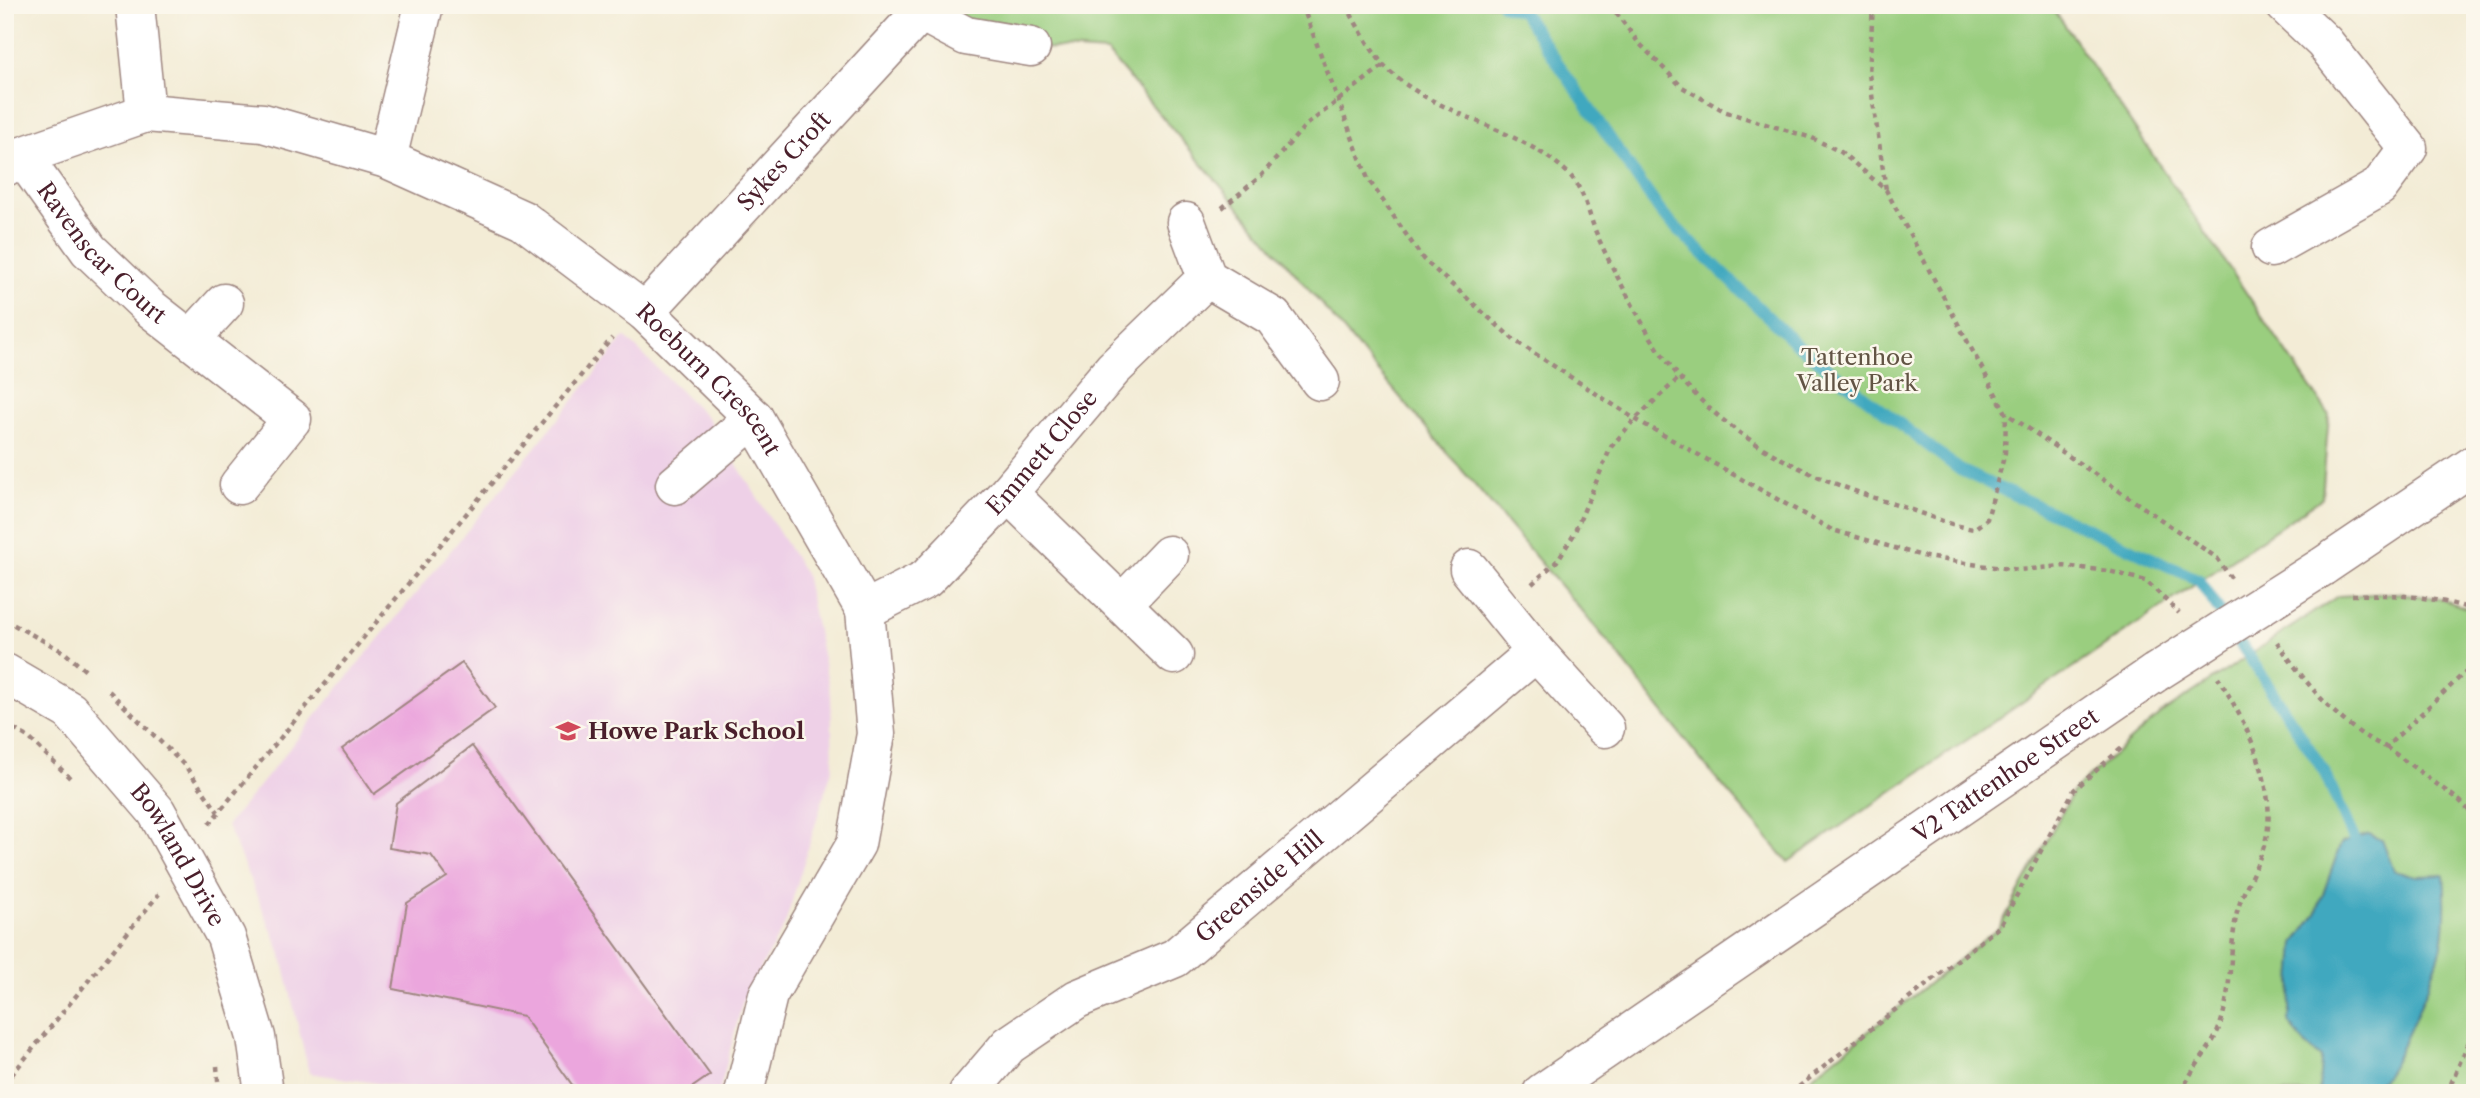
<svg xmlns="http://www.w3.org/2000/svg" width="2480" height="1098" font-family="'Libre Caslon Text',serif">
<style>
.built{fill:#eed0e7}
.green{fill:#9ace7f;stroke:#727655;stroke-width:2}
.water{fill:#3fa8bf;stroke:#446475;stroke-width:2}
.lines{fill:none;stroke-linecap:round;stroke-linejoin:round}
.stream{stroke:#3fa8bf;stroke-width:12}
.building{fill:#eba6dd}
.minor-casing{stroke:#9e8680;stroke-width:41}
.path{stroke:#9e8680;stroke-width:4.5;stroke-dasharray:5 5;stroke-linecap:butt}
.minor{stroke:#fff;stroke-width:38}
.minor-bridge-casing{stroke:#9e8680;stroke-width:41;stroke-linecap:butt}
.minor-bridge{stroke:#fff;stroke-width:38}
.labels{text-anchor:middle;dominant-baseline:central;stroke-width:5;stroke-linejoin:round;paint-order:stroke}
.street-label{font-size:23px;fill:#4a1f2b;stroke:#fbf7ec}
.park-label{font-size:23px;fill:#625444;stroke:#fbf7ec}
.poi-label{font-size:23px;font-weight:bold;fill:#4a1f2b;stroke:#fbf7ec;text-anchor:start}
</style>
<rect width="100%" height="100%" fill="#fbf7ec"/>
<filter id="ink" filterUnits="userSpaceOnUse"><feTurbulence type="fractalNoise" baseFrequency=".0143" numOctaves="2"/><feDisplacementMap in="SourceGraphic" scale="14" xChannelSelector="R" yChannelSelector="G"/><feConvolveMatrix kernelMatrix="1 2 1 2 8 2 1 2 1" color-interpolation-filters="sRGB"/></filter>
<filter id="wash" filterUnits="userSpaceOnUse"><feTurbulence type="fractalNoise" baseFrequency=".00686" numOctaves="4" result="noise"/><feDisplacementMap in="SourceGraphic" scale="28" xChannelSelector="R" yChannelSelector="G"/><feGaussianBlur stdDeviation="1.57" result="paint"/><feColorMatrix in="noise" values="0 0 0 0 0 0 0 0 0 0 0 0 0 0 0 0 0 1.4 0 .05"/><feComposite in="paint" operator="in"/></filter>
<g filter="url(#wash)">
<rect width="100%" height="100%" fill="#f3ecd6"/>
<polygon class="built" points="625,337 708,418 805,574 831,696 833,766 785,924 743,1000 719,1093 442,1093 309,1073 281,953 227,825"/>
<g class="green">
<polygon points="917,5 2051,5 2329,415 2322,498 1788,862 1703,763 1608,642 1107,52 1031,47"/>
<polygon points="2396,593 2436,598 2475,610 2475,1093 1791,1093 2000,927 2074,790 2159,715 2338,596"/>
</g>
<path class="water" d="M 2369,834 L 2382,840 L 2394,871 L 2417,876 L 2444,875 C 2446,899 2446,922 2442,945 C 2439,965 2394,1073 2380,1081 C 2360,1093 2341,1093 2319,1093 L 2321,1058 L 2303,1042 L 2289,1022 L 2295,943 L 2316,914 L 2341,843 Z"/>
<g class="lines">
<polyline class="stream" points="1503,5 1522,11 1662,214 1795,343 1960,470 2199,580 2324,771 2354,839"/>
</g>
<g id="blocks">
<g class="building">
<polygon points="462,663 495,708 374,794 342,749"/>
<polygon points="472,746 710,1075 684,1093 578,1093 523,1016 393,989 407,903 447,877 431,855 389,848 396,803"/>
</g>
</g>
</g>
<g filter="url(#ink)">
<use href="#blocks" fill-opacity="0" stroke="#9e8680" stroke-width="2"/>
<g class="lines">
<g class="minor-casing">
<g id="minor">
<polyline points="135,5 146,113"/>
<polyline points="917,5 921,12 966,36 1031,47"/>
<path id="s1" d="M 22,156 L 89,250 L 150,308 L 292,419 L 239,485"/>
<polyline points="387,159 424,5"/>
<path id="s2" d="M 5,167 L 22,156 L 146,113 L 263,123 L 387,159 L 523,220 L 645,312 L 754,418 L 865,610 L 876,734 L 856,844 L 768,995 L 744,1093"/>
<polyline points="1186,222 1207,278 1273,317 1320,381"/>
<polyline points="2271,248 2379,187 2408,148 2324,42 2285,5"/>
<path id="s3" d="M 645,312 L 921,12"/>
<polyline points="191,339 224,303"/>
<polyline points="675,485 754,418"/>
<polyline points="1008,493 1174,655"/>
<polyline points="2322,567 2475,464"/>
<polyline points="1469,569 1536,652 1605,728"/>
<polyline points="1123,603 1169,555"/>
<path id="s4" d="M 865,610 L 926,579 L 1008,493 L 1113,369 L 1207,278"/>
<path id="s5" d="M 5,673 L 70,711 L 156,811 L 226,937 L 256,1037 L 264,1093"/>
<path id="s6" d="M 968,1093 L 1009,1045 L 1077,999 L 1175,958 L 1536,652"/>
<path id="s7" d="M 1542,1093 L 2155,673"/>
</g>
</g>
<g class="path">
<polyline points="1302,5 1368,179 1423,259 1514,340 1635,419 1832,530 1926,557 1978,565 2020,570 2063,566 2109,571 2146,581 2179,613"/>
<path d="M 1346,5 C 1357,25 1368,46 1382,63 C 1427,115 1516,124 1568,173 C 1583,188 1588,211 1595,230 C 1607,259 1623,287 1638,315 C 1697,426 1788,472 1903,507 C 1927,515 1949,525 1974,529 L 1987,519 L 2005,453 L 2006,413"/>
<polyline points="1610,5 1638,42 1682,87 1726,112 1812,138 1841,152 1886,190 2006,413 2217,558 2231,578"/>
<polyline points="1873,5 1869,74 1886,190"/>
<polyline points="1222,208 1261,176 1304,127 1384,65"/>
<polyline points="1532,584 1557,561 1573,536 1611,447 1635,419 1680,377"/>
<path d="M 2352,595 C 2399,594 2430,596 2475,610"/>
<polyline points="5,620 64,652 87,672"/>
<path d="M 2277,642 C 2305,682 2340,728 2386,747 L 2475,663"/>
<polyline points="109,691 186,767 218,812"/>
<polyline points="5,724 28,737 72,780"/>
<polyline points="2386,747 2460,801 2475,817"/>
<polyline points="209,824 612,338"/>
<polyline points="217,1066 219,1093"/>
<polyline points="5,1083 159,894"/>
<polyline points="1791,1093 2000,926 2074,790 2124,746"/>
<path d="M 2182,1093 C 2189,1070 2208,1054 2217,1033 C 2232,998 2229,955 2236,917 C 2242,886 2265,859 2268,827 C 2273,775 2244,720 2218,677"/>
<polyline points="2447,1093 2475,1027"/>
</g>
<use href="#minor" class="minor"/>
<g class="minor-bridge-casing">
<polyline id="minor-bridge" points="2155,673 2322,567"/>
</g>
<use href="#minor-bridge" class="minor-bridge"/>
</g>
</g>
<defs>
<g id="school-bare" transform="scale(1.89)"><path d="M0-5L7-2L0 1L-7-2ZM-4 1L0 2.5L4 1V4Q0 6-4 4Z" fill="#d1495b" stroke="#fbf7ec" stroke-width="2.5" paint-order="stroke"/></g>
</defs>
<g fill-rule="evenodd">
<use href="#school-bare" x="568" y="731"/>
</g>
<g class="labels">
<g class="street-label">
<text stroke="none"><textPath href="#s3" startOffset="205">Sykes Croft</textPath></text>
<text stroke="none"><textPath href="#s1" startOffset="126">Ravenscar Court</textPath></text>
<text stroke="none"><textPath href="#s2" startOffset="793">Roeburn Crescent</textPath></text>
<text stroke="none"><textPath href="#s4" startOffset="240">Emmett Close</textPath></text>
<text stroke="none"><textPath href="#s7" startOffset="562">V2 Tattenhoe Street</textPath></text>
<text stroke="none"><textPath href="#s5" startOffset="256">Bowland Drive</textPath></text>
<text stroke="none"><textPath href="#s6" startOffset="362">Greenside Hill</textPath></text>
</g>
<g class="park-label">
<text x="1857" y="357">Tattenhoe<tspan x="1857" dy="26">Valley Park</tspan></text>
</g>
<g class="poi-label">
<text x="588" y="731">Howe Park School</text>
</g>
</g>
<rect width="2480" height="1098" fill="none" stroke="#fbf7ec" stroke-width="28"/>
</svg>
